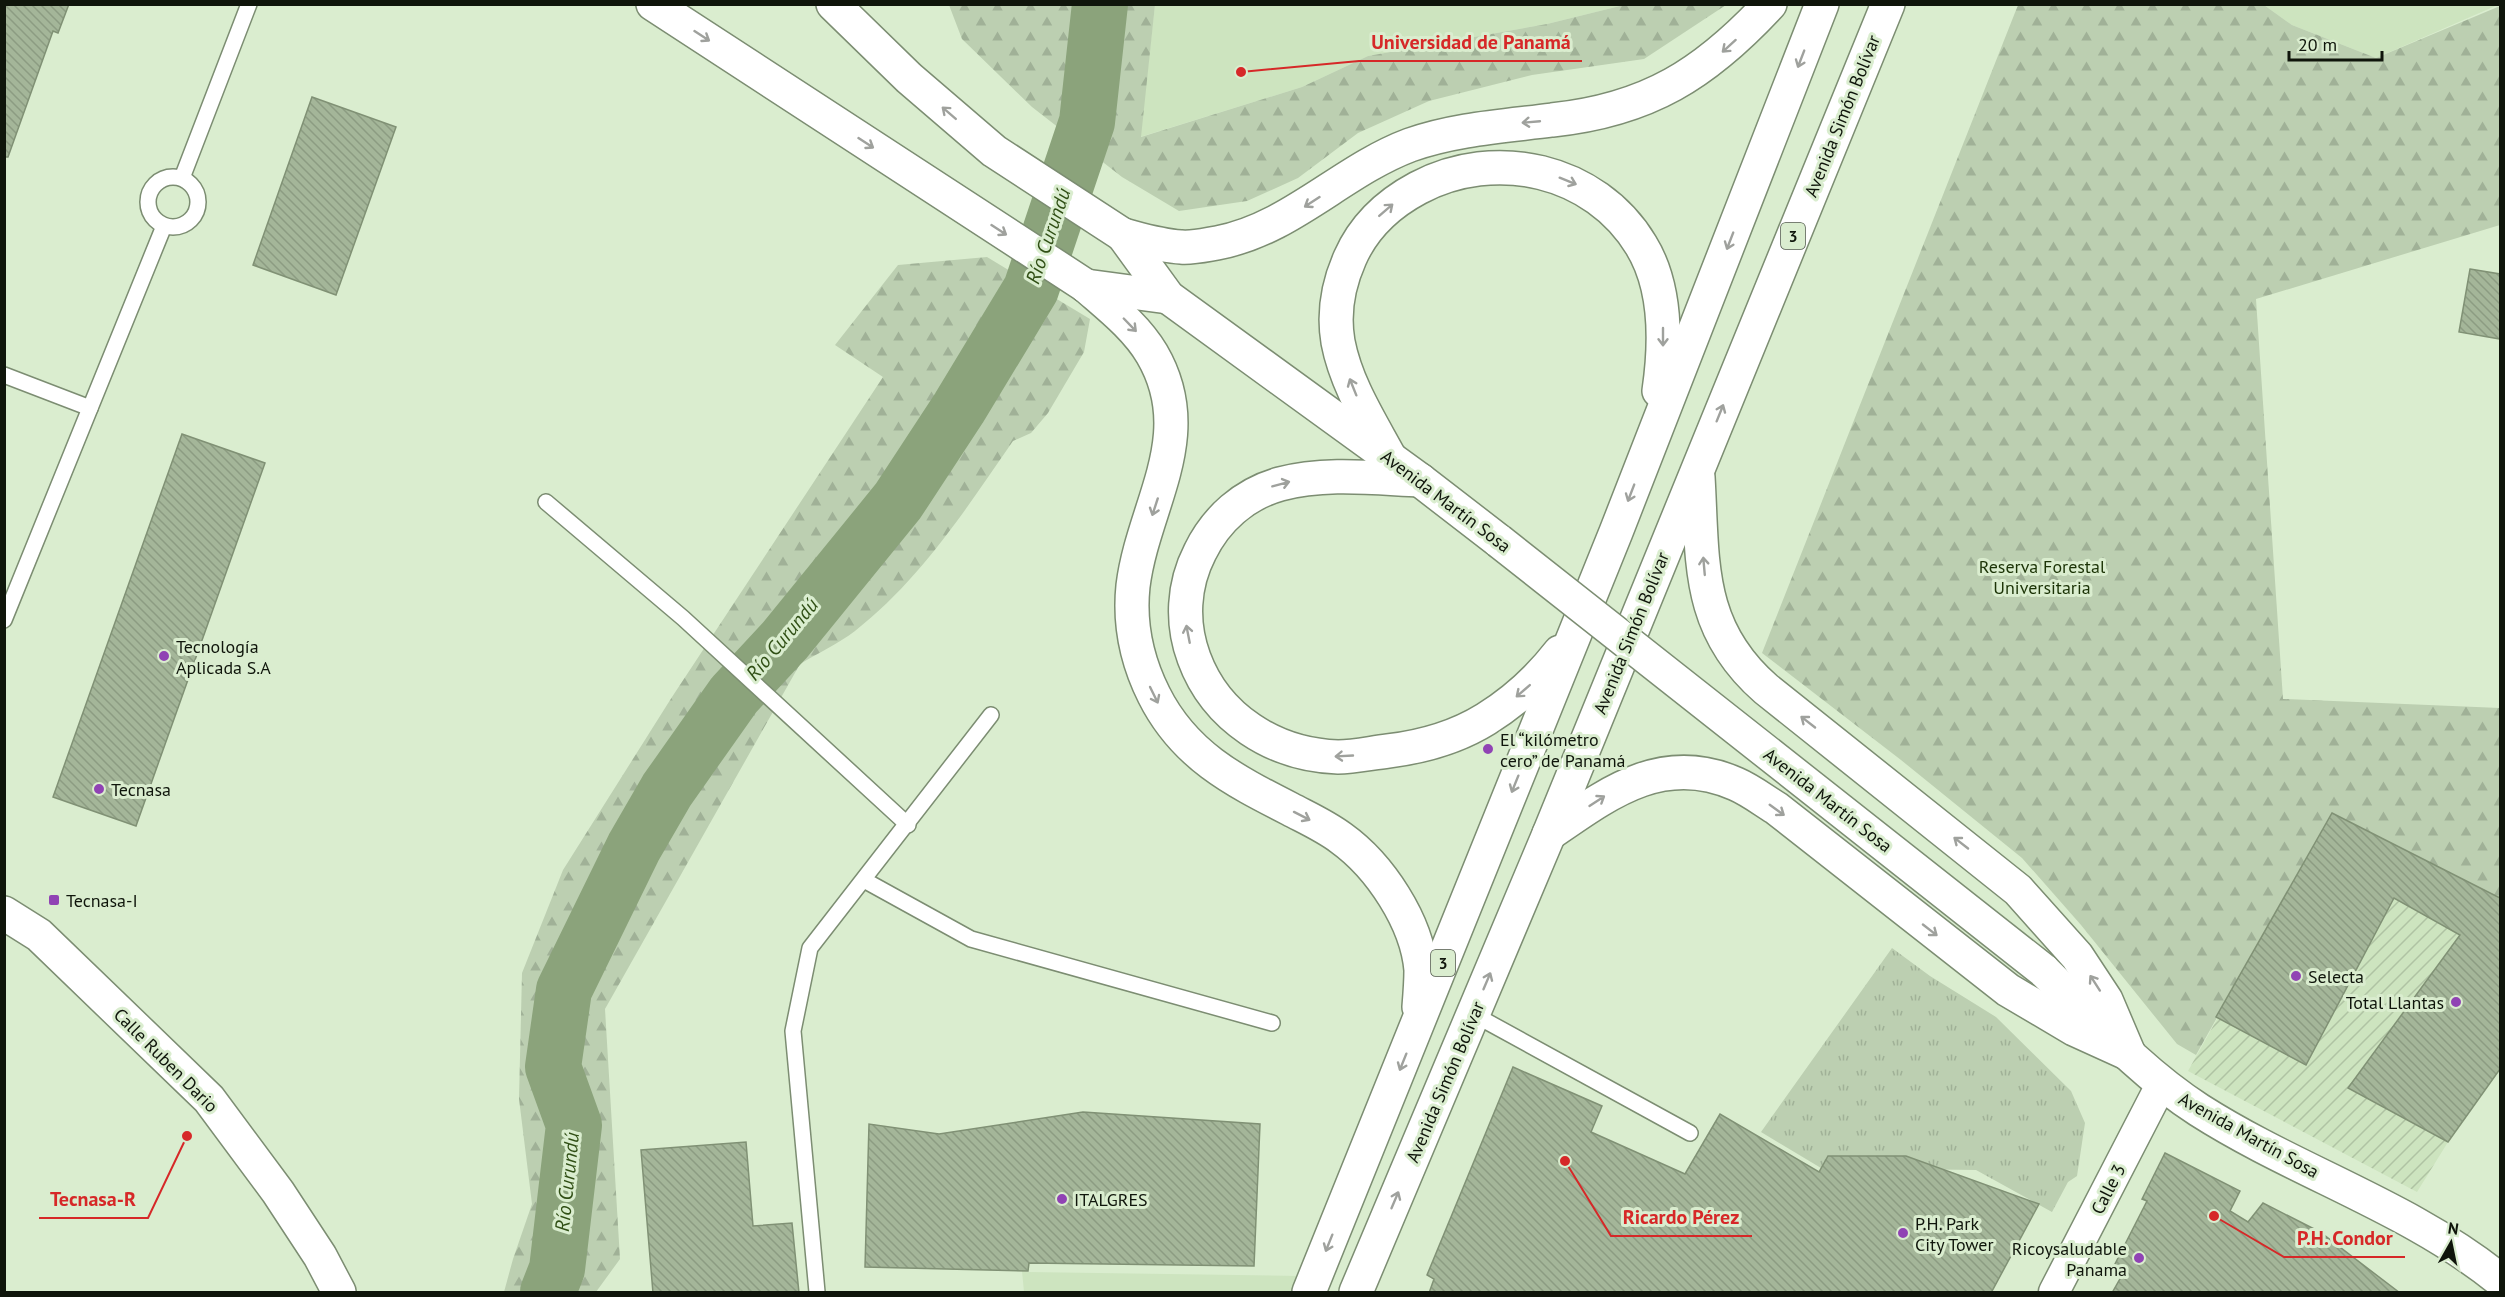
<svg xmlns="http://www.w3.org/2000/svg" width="2505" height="1297" font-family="'PT Sans',sans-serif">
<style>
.built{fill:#cde4bf}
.industrial{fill:url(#industrial-furrows)}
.grass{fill:url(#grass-tufts)}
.forest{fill:url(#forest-firs)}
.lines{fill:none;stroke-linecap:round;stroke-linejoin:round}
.river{stroke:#8ba37b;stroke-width:56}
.building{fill:url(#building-back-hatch);stroke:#809175;stroke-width:1.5}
.lane-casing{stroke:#7c8d72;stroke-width:18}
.street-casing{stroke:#7c8d72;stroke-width:33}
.secondary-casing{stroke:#7c8d72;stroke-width:36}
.primary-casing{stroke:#7c8d72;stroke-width:36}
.highway-casing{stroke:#7c8d72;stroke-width:36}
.lane{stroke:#fff;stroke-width:15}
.street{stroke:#fff;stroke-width:30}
.secondary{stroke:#fff;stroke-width:33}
.primary{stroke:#fff;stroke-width:33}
.highway{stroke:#fff;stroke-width:33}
.secondary-bridge-casing{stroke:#7c8d72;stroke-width:36;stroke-linecap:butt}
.secondary-bridge{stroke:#fff;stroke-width:33}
.oneway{stroke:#9fa19d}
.poi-dot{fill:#9043b4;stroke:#daedcf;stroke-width:2}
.labels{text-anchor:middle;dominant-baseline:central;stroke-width:6;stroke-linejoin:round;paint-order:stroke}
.shield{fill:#daedcf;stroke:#4c5646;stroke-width:1.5}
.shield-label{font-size:16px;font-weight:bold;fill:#0f150b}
.street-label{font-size:18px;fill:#0f150b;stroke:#daedcf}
.park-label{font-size:18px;fill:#1b3306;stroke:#daedcf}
.poi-label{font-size:18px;fill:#0f150b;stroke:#daedcf;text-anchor:start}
.water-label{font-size:20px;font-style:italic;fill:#304f15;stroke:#daedcf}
.leader{fill:none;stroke:#d62828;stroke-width:2}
.callout-dot{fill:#d62828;stroke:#daedcf;stroke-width:2}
.callout-label{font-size:20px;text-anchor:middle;font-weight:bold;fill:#d62828;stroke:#daedcf;stroke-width:6;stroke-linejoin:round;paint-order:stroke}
</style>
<defs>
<pattern id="industrial-furrows" width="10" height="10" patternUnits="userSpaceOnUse" patternTransform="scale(1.5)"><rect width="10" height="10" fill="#cde4bf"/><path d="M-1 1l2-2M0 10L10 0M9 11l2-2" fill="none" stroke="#afc3a3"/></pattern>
<pattern id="grass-tufts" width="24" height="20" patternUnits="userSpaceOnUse" patternTransform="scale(1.5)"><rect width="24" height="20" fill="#bccfb1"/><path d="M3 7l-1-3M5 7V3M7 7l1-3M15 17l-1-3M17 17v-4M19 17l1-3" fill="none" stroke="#a0b197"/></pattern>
<pattern id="forest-firs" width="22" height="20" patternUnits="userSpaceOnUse" patternTransform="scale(1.5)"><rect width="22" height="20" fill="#bccfb1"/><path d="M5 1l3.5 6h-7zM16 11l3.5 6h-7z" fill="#a0b197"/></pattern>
<pattern id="building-back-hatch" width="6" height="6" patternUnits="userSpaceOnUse" patternTransform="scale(1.5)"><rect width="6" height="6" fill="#a4b699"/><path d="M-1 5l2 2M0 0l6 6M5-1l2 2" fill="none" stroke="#8c9c82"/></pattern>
</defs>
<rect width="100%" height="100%" fill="#daedcf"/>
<g class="built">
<polygon points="2500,4 2376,58 2292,25 2264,5"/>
<polygon points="1155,5 1624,5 1547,24 1368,56 1302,87 1140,137"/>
<polygon points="1022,1271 1028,1272 1299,1276 1292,1292 1024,1292"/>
</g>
<polygon class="industrial" points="2332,813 2500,899 2500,1069 2448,1142 2417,1192 2188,1071"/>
<polygon class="grass" points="1892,948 1930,976 1996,1017 2071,1091 2085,1123 2077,1176 2068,1182 2052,1212 1976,1170 1821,1168 1761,1132"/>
<g class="forest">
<polygon points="949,5 1155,5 1141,137 1302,87 1368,56 1547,24 1624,5 1726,5 1644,59 1532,75 1429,101 1358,133 1298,178 1247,201 1179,211 1122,177 1032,107 962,39"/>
<polygon points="2018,5 2264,5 2292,25 2376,58 2500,6 2500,225 2256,299 2283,699 2500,708 2500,899 2332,813 2196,1055 2177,1044 2081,925 2022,858 1901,760 1762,653"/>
<path d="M 987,257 L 1090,319 L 1084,352 L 1048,413 L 1031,433 L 1013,441 C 966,509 921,579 855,631 C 838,644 818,653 800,664 L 605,1009 L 620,1259 L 596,1292 L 504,1292 L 513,1259 L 532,1204 L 519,1099 L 522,973 L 563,870 L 672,697 L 883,377 L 835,345 L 898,265 Z"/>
</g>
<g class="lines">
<polyline class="river" points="548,1292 557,1269 574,1125 553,1067 564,990 634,847 667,790 734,695 785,640 898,501 959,408 1031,289 1087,122 1100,4"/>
</g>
<g class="building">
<polygon points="4,4 69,4 58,33 53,31 8,157 4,157"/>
<polygon points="312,97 396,127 336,295 253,265"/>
<polygon points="2470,269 2500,274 2500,339 2459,332"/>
<polygon points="182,434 265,463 136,826 53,797"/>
<polygon points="2332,813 2500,898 2500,1069 2448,1142 2348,1088 2460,935 2394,898 2306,1065 2216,1017"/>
<polygon points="1513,1067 1602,1106 1591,1132 1685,1174 1720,1114 1819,1172 1828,1156 1906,1156 2039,1204 1991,1293 1429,1293 1434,1279 1427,1275"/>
<polygon points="1083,1112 1260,1124 1254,1266 1029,1263 1028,1271 865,1267 869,1124 939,1134"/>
<polygon points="746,1142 753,1226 792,1223 799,1293 653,1293 641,1150"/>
<polygon points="2165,1153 2240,1191 2230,1211 2248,1222 2263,1203 2320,1232 2400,1293 2112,1293 2125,1270 2115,1264 2147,1201 2142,1199"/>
</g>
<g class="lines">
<g class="lane-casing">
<g id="lane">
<circle cx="173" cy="202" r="25"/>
<polyline points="182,178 249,4"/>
<polyline points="4,375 90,408"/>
<polyline points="546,502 683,618 908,825"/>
<polyline points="4,620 164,226"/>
<polyline points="864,880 971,939 1272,1023"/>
<polyline points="1473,1014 1690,1133"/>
<polyline points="817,1292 793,1031 810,948 991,715"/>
</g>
</g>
<g class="street-casing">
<polyline id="street" points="2054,1292 2161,1085"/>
</g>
<g class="secondary-casing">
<g id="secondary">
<polyline points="1123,235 1168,297 1420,480 1499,541"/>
<polyline points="1086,286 1168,297"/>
<polyline points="4,913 39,935 209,1099 278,1192 320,1256 339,1292"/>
<path d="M 2043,970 C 2093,1019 2140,1072 2199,1110 C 2296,1172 2410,1207 2500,1280"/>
</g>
</g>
<g class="primary-casing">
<g id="primary">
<path d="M 1123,235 C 1142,240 1161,246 1181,247 C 1193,248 1205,245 1217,243 C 1291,229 1341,171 1410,145 C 1455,129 1505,126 1552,120 C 1648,110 1705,74 1770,4"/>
<path d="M 1086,286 C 1110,307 1136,327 1152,354 C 1200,436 1143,505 1133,586 C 1129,624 1137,661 1154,695 C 1184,755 1233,780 1290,809 C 1307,818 1325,826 1341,838 C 1380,866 1417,922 1421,970 C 1421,982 1420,995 1419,1007"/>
<path d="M 1390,458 C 1370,421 1346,384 1338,342 C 1333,313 1338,285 1350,258 C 1364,226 1388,204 1418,188 C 1495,147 1595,169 1641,245 C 1667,287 1666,343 1659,391"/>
<path d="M 1698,477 C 1703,562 1696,628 1766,689 L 2018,890 L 2077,956 L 2106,1000 L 2129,1054"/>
<path d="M 1420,480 C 1374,478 1325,472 1280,484 C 1244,494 1216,519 1200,552 C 1183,585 1181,623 1194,658 C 1216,718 1274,755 1338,757 C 1354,757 1371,753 1388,751 C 1421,747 1457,737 1486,719 C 1515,701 1539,679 1560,652"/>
<path d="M 1549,834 C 1607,794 1662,751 1736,784 C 1750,790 1763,800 1776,808 L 2008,990 L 2074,1029 L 2129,1054"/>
<polyline points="1309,1292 1616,532 1822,4"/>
<polyline points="1356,1292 1549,834 1888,4"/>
</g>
</g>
<g class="highway-casing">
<g id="highway">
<polyline points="653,4 1086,286"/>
<polyline points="833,4 909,78 994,151 1123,235"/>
</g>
</g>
<use href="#lane" class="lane"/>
<use href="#street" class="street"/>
<use href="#secondary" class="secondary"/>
<use href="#primary" class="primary"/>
<use href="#highway" class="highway"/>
<g class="secondary-bridge-casing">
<polyline id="secondary-bridge" points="1499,541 2043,970"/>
</g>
<use href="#secondary-bridge" class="secondary-bridge"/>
</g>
<defs><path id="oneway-shaft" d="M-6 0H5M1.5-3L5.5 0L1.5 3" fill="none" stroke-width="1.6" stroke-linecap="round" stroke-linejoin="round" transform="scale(1.5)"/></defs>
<g class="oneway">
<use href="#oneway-shaft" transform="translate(702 36) rotate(33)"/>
<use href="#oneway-shaft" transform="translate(1729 46) rotate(138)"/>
<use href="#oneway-shaft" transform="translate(1801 59) rotate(111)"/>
<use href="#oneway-shaft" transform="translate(949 113) rotate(-139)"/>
<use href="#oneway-shaft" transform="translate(1531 122) rotate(175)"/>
<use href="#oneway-shaft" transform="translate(866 143) rotate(33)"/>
<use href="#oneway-shaft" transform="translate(1568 181) rotate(22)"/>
<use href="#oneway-shaft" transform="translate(1312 202) rotate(147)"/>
<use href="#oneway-shaft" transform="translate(1386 210) rotate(-41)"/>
<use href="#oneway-shaft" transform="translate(999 230) rotate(33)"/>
<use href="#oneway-shaft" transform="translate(1730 241) rotate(111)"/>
<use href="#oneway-shaft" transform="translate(1130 325) rotate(46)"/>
<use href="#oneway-shaft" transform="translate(1663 337) rotate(90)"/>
<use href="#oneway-shaft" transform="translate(1353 387) rotate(-112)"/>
<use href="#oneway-shaft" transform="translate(1720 413) rotate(-68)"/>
<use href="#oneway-shaft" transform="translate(1281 484) rotate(-15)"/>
<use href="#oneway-shaft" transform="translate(1631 493) rotate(111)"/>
<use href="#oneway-shaft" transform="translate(1155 507) rotate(108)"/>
<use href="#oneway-shaft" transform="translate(1704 566) rotate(-95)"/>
<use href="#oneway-shaft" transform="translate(1188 634) rotate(-101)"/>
<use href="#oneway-shaft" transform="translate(1523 691) rotate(139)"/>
<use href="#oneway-shaft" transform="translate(1154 695) rotate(64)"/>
<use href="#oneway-shaft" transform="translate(1808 722) rotate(-142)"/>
<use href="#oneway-shaft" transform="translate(1344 756) rotate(177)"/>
<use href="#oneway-shaft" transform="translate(1515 784) rotate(112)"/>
<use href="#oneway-shaft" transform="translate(1597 801) rotate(-33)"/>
<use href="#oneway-shaft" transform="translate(1777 810) rotate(36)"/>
<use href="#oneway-shaft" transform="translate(1302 816) rotate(27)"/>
<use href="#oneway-shaft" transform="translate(1961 843) rotate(-142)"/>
<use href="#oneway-shaft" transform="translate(1930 930) rotate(38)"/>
<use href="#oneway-shaft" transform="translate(1487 981) rotate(-67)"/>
<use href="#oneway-shaft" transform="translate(2095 983) rotate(-123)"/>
<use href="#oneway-shaft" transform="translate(1403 1062) rotate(112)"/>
<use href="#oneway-shaft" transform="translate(1395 1200) rotate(-67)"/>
<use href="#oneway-shaft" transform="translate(1329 1243) rotate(112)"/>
</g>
<g class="poi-dot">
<circle cx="164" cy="656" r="6"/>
<circle cx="1488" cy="749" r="6"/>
<circle cx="99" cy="789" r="6"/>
<rect x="48" y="894" width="12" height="12" rx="3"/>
<circle cx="2296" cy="976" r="6"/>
<circle cx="2456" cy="1002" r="6"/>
<circle cx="1062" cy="1199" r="6"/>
<circle cx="1903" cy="1233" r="6"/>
<circle cx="2139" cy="1258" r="6"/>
</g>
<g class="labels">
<g class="shield">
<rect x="1781" y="223" width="24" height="26" rx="4.5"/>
<rect x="1431" y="950" width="24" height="26" rx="4.5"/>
</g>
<g class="shield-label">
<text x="1793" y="236">3</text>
<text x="1443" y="963">3</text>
</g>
<g class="street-label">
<text transform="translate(1842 116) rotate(-68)">Avenida Simón Bolívar</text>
<text transform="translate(1446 501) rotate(37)">Avenida Martín Sosa</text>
<text transform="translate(1631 633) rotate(-68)">Avenida Simón Bolívar</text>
<text transform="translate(1828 800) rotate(38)">Avenida Martín Sosa</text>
<text transform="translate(166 1060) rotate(45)">Calle Ruben Dario</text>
<text transform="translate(1445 1082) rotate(-67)">Avenida Simón Bolívar</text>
<text transform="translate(2249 1135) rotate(29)">Avenida Martín Sosa</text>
<text transform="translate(2108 1189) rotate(-63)">Calle 3</text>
</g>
<g class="park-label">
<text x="2042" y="566">Reserva Forestal<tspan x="2042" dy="21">Universitaria</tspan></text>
</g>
<g class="poi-label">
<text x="176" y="646">Tecnología<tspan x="176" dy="21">Aplicada S.A</tspan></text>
<text x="1500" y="739">El “kilómetro<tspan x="1500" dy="21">cero” de Panamá</tspan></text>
<text x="111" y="789">Tecnasa</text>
<text x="66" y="900">Tecnasa-I</text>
<text x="2308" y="976">Selecta</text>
<text x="2444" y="1002" text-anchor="end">Total Llantas</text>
<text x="1074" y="1199">ITALGRES</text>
<text x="1915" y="1223">P.H. Park<tspan x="1915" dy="21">City Tower</tspan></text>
<text x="2127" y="1248" text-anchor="end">Ricoysaludable<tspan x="2127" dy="21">Panama</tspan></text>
</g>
<g class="water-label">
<text transform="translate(1048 236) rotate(-71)">Río Curundú</text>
<text transform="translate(782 639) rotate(-50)">Río Curundú</text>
<text transform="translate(567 1182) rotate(-84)">Río Curundú</text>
</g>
</g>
<path class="leader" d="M1241 72L1359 61H1582M187 1136L148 1218H39M1565 1161L1611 1236H1752M2214 1216L2284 1257H2405"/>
<g class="callout-dot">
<circle cx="1241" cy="72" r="6"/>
<circle cx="187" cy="1136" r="6"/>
<circle cx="1565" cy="1161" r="6"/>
<circle cx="2214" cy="1216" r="6"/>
</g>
<g class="callout-label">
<text x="1471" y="49">Universidad de Panamá</text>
<text x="93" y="1206">Tecnasa-R</text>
<text x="1681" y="1224">Ricardo Pérez</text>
<text x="2345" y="1245">P.H. Condor</text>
</g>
<rect width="2505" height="1297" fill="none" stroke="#0f150b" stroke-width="12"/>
<g transform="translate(2451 1243) rotate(9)" stroke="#daedcf" stroke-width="4.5" paint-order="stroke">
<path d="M0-4.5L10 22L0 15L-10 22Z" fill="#0f150b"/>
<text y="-9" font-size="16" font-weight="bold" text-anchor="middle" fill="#0f150b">N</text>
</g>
<path d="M2289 51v9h93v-9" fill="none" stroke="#0f150b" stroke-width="3"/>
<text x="2298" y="51" font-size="18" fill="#0f150b" stroke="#daedcf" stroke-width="4.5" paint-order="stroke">20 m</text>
</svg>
